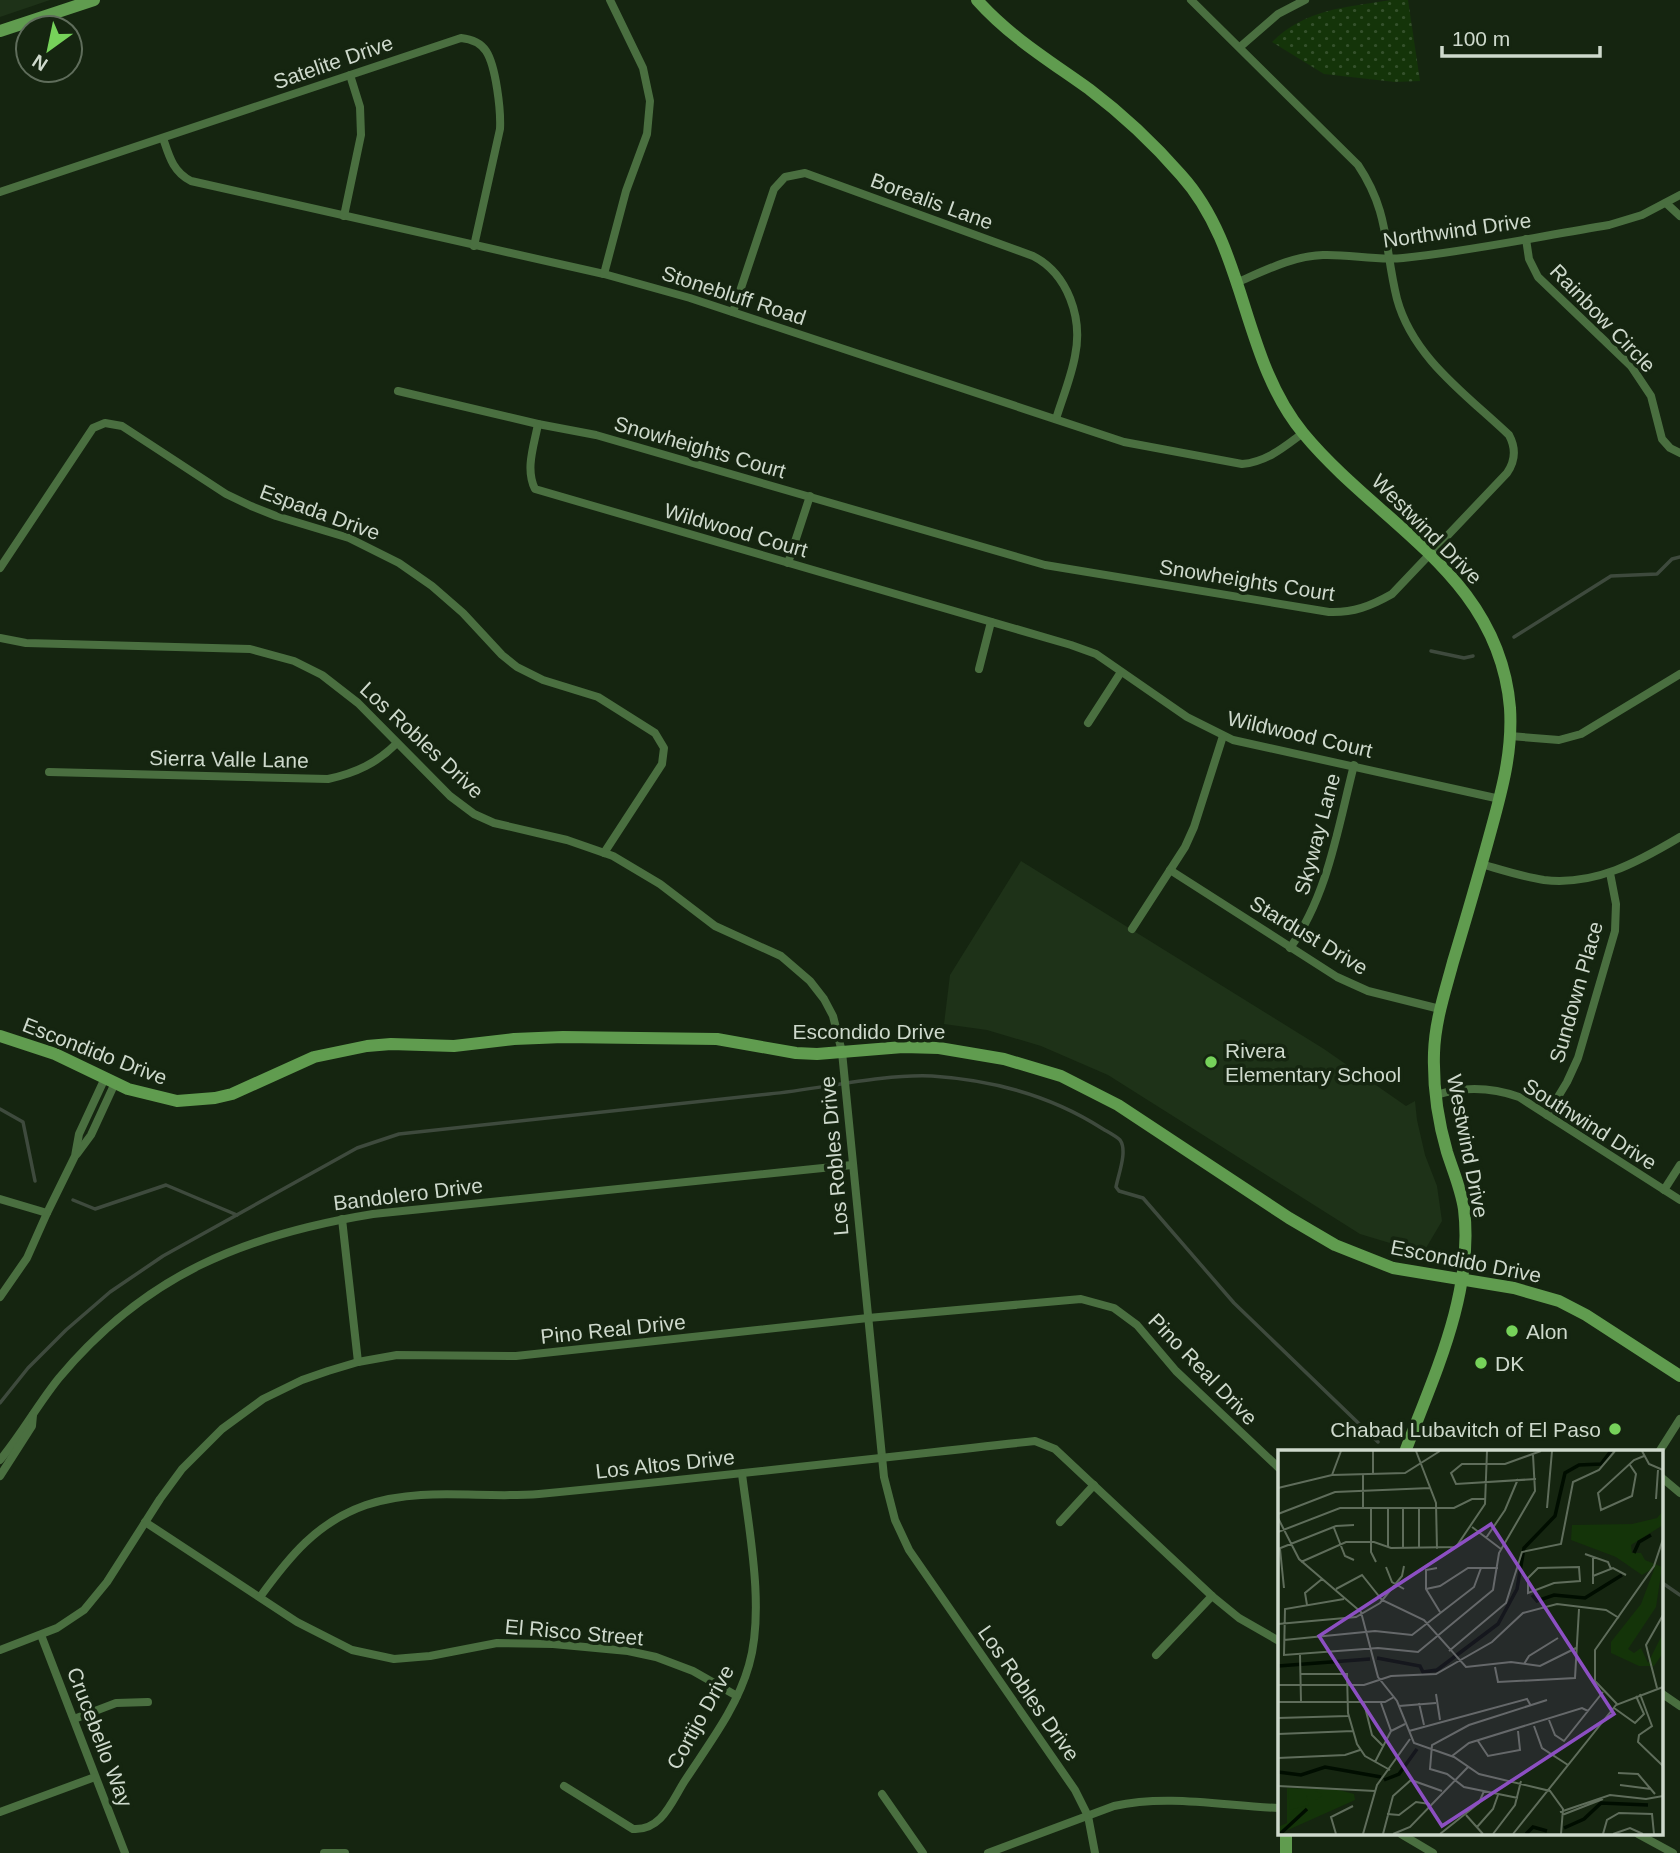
<svg xmlns="http://www.w3.org/2000/svg" width="1680" height="1853" font-family="Helvetica,sans-serif">
<style>
.built{fill:#1e3218}
.park{fill:url(#park-dots)}
.lines{fill:none;stroke-linecap:round;stroke-linejoin:round}
.stream{stroke:#3e4a3d;stroke-width:3.5}
.street{stroke:#4a6f40;stroke-width:8}
.secondary{stroke:#609c4f;stroke-width:12}
.poi-dot{fill:#76d25a;stroke:#152510;stroke-width:2.5}
.labels{text-anchor:middle;dominant-baseline:central;stroke-width:7;stroke-linejoin:round;paint-order:stroke}
.street-label{font-size:21px;fill:#ced9cc;stroke:#152510}
.poi-label{font-size:21px;fill:#ced9cc;stroke:#152510;text-anchor:start}
.inset-river{fill:none;stroke:#000d00;stroke-width:3.5}
.inset-road{fill:none;stroke:#5f6d5b;stroke-width:2}
.view{fill:#8c4fc2;fill-opacity:0.15;stroke:#8c4fc2;stroke-width:3.5}
.inset-edge{fill:none;stroke:#ced9cc;stroke-width:3.5}
</style>
<defs>
<pattern id="park-dots" width="8" height="8" patternUnits="userSpaceOnUse" patternTransform="scale(1.75)"><rect width="8" height="8" fill="#143409"/><path d="M2 2h.1M6 6h.1" fill="none" stroke="#35512c" stroke-width="1.8" stroke-linecap="round"/></pattern>
</defs>
<rect width="100%" height="100%" fill="#152510"/>
<g class="built">
<polygon points="0,0 50,0 0,17"/>
<polygon points="1021,861 1324,1049 1406,1106 1415,1101 1417,1120 1425,1155 1437,1186 1442,1221 1423,1253 1360,1234 1108,1075 1041,1046 987,1030 944,1024 950,975"/>
</g>
<path class="park" d="M 1391,0 L 1408,0 L 1420,81 L 1395,82 L 1324,74 L 1272,42 C 1305,9 1347,7 1391,0 Z"/>
<g class="lines">
<g class="stream">
<polyline points="1514,637 1611,576 1657,574 1672,559 1680,557"/>
<polyline points="1431,651 1464,658 1473,656"/>
<polyline points="0,1109 23,1122 35,1181"/>
<polyline points="73,1200 95,1209 166,1185 237,1215"/>
<path d="M 0,1403 L 28,1368 L 66,1330 L 110,1292 L 163,1256 L 357,1148 L 399,1134 C 522,1121 645,1107 769,1094 C 822,1089 878,1074 932,1076 C 992,1080 1052,1096 1103,1129 C 1108,1132 1116,1136 1120,1140 C 1128,1151 1118,1175 1116,1187 L 1119,1191 L 1143,1198 L 1234,1303 L 1378,1442"/>
<polyline points="1661,1582 1680,1595"/>
</g>
<g class="street">
<polyline points="1240,47 1278,14 1305,0"/>
<path d="M 163,138 C 169,156 173,172 191,181 L 604,274 L 690,298 L 1124,442 L 1242,464 C 1267,462 1284,447 1303,433"/>
<path d="M 0,192 L 461,38 C 471,39 480,42 486,51 C 496,66 501,111 500,129 L 474,246"/>
<polyline points="1666,203 1680,216"/>
<polyline points="344,216 361,135 360,107 350,75"/>
<polyline points="1526,239 1529,259 1538,277 1631,366 1651,396 1662,439 1670,448 1680,453"/>
<polyline points="604,274 626,191 647,134 650,101 643,68 610,0"/>
<path d="M 1236,283 C 1264,271 1292,256 1323,255 C 1350,254 1376,261 1403,258 C 1472,251 1541,236 1609,225 L 1642,215 L 1680,195"/>
<path d="M 733,312 L 774,189 L 785,177 L 805,173 L 1033,256 C 1068,274 1083,318 1075,356 C 1071,378 1062,399 1056,419"/>
<path d="M 398,391 L 538,424 L 596,435 L 1045,565 L 1329,612 C 1353,613 1371,606 1392,594 L 1507,473 C 1516,460 1516,448 1509,435 C 1467,395 1413,358 1397,299 C 1384,247 1390,213 1358,165 L 1191,0"/>
<path d="M 538,424 C 534,446 525,469 535,489 L 1071,645 L 1096,654 L 1187,717 L 1233,740 L 1500,799"/>
<polyline points="788,563 810,496"/>
<polyline points="0,568 93,428 105,423 122,426 226,494 251,506 276,516 349,538 399,563 432,586 463,613 502,655 517,667 543,680 598,697 655,733 664,748 662,764 604,853"/>
<polyline points="0,638 26,643 250,649 294,661 322,675 358,703 450,796 474,814 494,823 567,840 613,856 660,884 715,926 781,956 810,981 824,999 833,1016 842,1052 884,1477 895,1520 909,1550 1075,1790 1088,1816 1095,1853"/>
<polyline points="979,669 991,622"/>
<polyline points="1088,723 1121,672"/>
<polyline points="1510,736 1559,740 1581,734 1680,674"/>
<path d="M 49,772 L 328,779 C 356,773 377,763 397,743"/>
<path d="M 1481,864 C 1502,870 1523,877 1544,880 C 1595,886 1638,862 1680,837"/>
<polyline points="1170,870 1337,977 1368,991 1440,1009"/>
<polyline points="1132,929 1185,847 1194,827 1223,736"/>
<path d="M 1290,948 C 1328,895 1338,827 1354,765"/>
<path d="M 1436,1095 C 1465,1086 1491,1087 1519,1097 L 1680,1200"/>
<polyline points="1547,1115 1567,1082 1578,1058 1615,931 1616,904 1610,873"/>
<polyline points="77,1154 91,1135 115,1083"/>
<polyline points="1664,1190 1680,1165"/>
<polyline points="0,1199 47,1213 27,1258 0,1297"/>
<polyline points="47,1213 75,1156 79,1134 105,1078"/>
<polyline points="342,1219 358,1362"/>
<polyline points="1659,1452 1680,1419"/>
<path d="M 0,1460 C 21,1435 38,1404 59,1378 C 145,1275 244,1235 373,1214 L 852,1165"/>
<polyline points="0,1476 32,1426 33,1415"/>
<polyline points="1661,1477 1680,1493"/>
<polyline points="145,1522 297,1622 352,1650 394,1659 430,1656 497,1643 553,1644 628,1651 656,1657 693,1671 737,1696"/>
<polyline points="1060,1522 1094,1485"/>
<path d="M 260,1597 C 289,1557 317,1522 366,1505 C 423,1486 481,1499 539,1494 C 705,1478 870,1459 1035,1441 L 1055,1449 L 1212,1596 L 1239,1618 L 1279,1641"/>
<polyline points="41,1635 125,1853"/>
<polyline points="0,1650 57,1628 84,1610 107,1582 160,1499 182,1469 222,1429 263,1399 302,1380 328,1371 358,1362 397,1355 516,1356 868,1318 1081,1299 1114,1308 1137,1325 1176,1371 1279,1468"/>
<polyline points="1156,1655 1212,1596"/>
<polyline points="1661,1693 1680,1706"/>
<polyline points="74,1719 116,1703 148,1702"/>
<path d="M 564,1786 L 633,1829 C 661,1831 671,1803 684,1782 C 708,1745 737,1708 749,1665 C 765,1610 749,1530 742,1474"/>
<polyline points="882,1794 923,1853"/>
<polyline points="0,1812 95,1777"/>
<polyline points="1401,1834 1433,1853"/>
<polyline points="1638,1834 1673,1853"/>
<polyline points="324,1853 345,1853"/>
<path d="M 988,1853 L 1114,1806 C 1168,1794 1224,1806 1279,1808"/>
</g>
<g class="secondary">
<path d="M 977,0 C 1010,37 1050,61 1089,89 C 1122,114 1154,144 1181,175 C 1247,248 1241,358 1303,433 C 1379,525 1499,575 1510,708 C 1513,755 1500,797 1488,841 C 1477,881 1465,922 1453,962 C 1445,992 1435,1021 1434,1053 C 1433,1086 1438,1121 1447,1152 C 1453,1171 1461,1189 1464,1209 C 1474,1293 1434,1375 1405,1452"/>
<polyline points="0,31 94,0"/>
<polyline points="0,1036 55,1054 128,1089 177,1101 215,1098 232,1094 314,1057 367,1046 391,1044 454,1046 514,1039 563,1037 717,1039 796,1053 817,1054 903,1047 939,1048 1004,1059 1061,1076 1118,1105 1289,1218 1335,1245 1393,1268 1514,1288 1559,1301 1586,1315 1680,1376"/>
<polyline points="1286,1834 1286,1853"/>
</g>
</g>
<g class="poi-dot">
<circle cx="1211" cy="1062" r="7"/>
<circle cx="1512" cy="1331" r="7"/>
<circle cx="1481" cy="1363" r="7"/>
<circle cx="1615" cy="1429" r="7"/>
</g>
<g class="labels">
<g class="street-label">
<text transform="translate(333 62) rotate(-19)">Satelite Drive</text>
<text transform="translate(932 201) rotate(20)">Borealis Lane</text>
<text transform="translate(1457 230) rotate(-8)">Northwind Drive</text>
<text transform="translate(734 295) rotate(18)">Stonebluff Road</text>
<text transform="translate(1603 318) rotate(46)">Rainbow Circle</text>
<text transform="translate(700 447) rotate(16)">Snowheights Court</text>
<text transform="translate(320 512) rotate(20)">Espada Drive</text>
<text transform="translate(1427 529) rotate(45)">Westwind Drive</text>
<text transform="translate(736 530) rotate(16)">Wildwood Court</text>
<text transform="translate(1247 580) rotate(9)">Snowheights Court</text>
<text transform="translate(1300 734) rotate(13)">Wildwood Court</text>
<text transform="translate(422 740) rotate(43)">Los Robles Drive</text>
<text transform="translate(229 759) rotate(1)">Sierra Valle Lane</text>
<text transform="translate(1317 834) rotate(-75)">Skyway Lane</text>
<text transform="translate(1309 935) rotate(31)">Stardust Drive</text>
<text transform="translate(1576 992) rotate(-74)">Sundown Place</text>
<text x="869" y="1031">Escondido Drive</text>
<text transform="translate(95 1051) rotate(21)">Escondido Drive</text>
<text transform="translate(1590 1124) rotate(32)">Southwind Drive</text>
<text transform="translate(1468 1146) rotate(79)">Westwind Drive</text>
<text transform="translate(834 1156) rotate(-95)">Los Robles Drive</text>
<text transform="translate(408 1194) rotate(-7)">Bandolero Drive</text>
<text transform="translate(1466 1261) rotate(11)">Escondido Drive</text>
<text transform="translate(613 1329) rotate(-6)">Pino Real Drive</text>
<text transform="translate(1203 1369) rotate(46)">Pino Real Drive</text>
<text transform="translate(665 1464) rotate(-6)">Los Altos Drive</text>
<text transform="translate(574 1632) rotate(5)">El Risco Street</text>
<text transform="translate(1029 1693) rotate(55)">Los Robles Drive</text>
<text transform="translate(700 1717) rotate(-61)">Cortijo Drive</text>
<text transform="translate(100 1737) rotate(69)">Crucebello Way</text>
</g>
<g class="poi-label">
<text x="1225" y="1050">Rivera<tspan x="1225" dy="24">Elementary School</tspan></text>
<text x="1526" y="1331">Alon</text>
<text x="1495" y="1363">DK</text>
<text x="1601" y="1429" text-anchor="end">Chabad Lubavitch of El Paso</text>
</g>
</g>
<g transform="translate(1278 1450)">
<rect width="385" height="385" fill="#152510"/>
<path d="M 385,61 L 385,75 L 353,95 L 354,103 L 363,103 L 367,110 L 384,117 L 378,157 L 350,199 L 356,203 L 363,198 L 370,213 L 385,183 L 385,203 L 376,216 L 361,216 L 333,203 L 333,192 L 363,154 L 377,117 L 364,125 L 338,107 L 293,90 L 294,75 L 354,74 L 379,68 Z" fill="#143409"/>
<path d="M 9,338 L 61,340 L 76,344 L 77,350 L 1,384 L 0,377 L 9,373 Z" fill="#143409"/>
<path d="M 10,339 L 36,340 L 45,345 L 35,352 L 28,345 L 31,355 L 12,360 Z" fill="#143409"/>
<path class="inset-river" d="M 356,103 L 361,92 L 373,85M 254,145 L 259,151 L 276,145 L 307,148 L 344,125M 99,208 L 142,216 L 145,222 L 159,220 L 220,174 L 239,139 L 246,98 L 277,66 L 287,23 L 301,15 L 323,14 L 333,1M 0,216 L 92,209M 0,322 L 23,325 L 47,317 L 103,327M 106,330 L 121,324 L 139,299M 286,378 L 306,369 L 323,353 L 370,355M 2,384 L 29,359M 248,384 L 255,377 L 269,381"/>
<path class="inset-road" d="M 95,1 L 95,25M 138,1 L 158,53 L 159,99M 364,1 L 371,14 L 385,20M 352,15 L 358,24 L 354,46 L 323,60 L 320,43 L 356,10 L 366,6M 54,25 L 63,1M 258,29 L 178,34 L 173,23 L 184,14 L 227,14 L 263,1M 0,38 L 54,25 L 127,23 L 162,1M 378,49 L 380,20M 85,58 L 85,25M 93,58 L 93,102 L 98,112M 269,58 L 274,1M 125,59 L 125,99M 0,64 L 57,42 L 152,38M 0,68 L 21,109 L 83,162 L 100,227 L 119,251 L 136,293 L 176,307 L 201,324 L 272,341 L 285,359 L 283,384M 194,77 L 223,99M 56,78 L 67,106 L 76,110M 0,82 L 62,58 L 176,58 L 194,49 L 208,49M 208,88 L 227,60 L 240,29M 110,98 L 110,58M 141,98 L 141,59M 0,99 L 58,76 L 76,75M 2,99 L 6,138M 307,104 L 330,112 L 333,119M 315,107 L 315,134M 23,112 L 68,92 L 96,92 L 113,98 L 178,97 L 207,54 L 209,1M 108,117 L 114,132 L 126,139M 301,117 L 302,131 L 276,133 L 250,143 L 250,128 L 260,118 ZM 159,118 L 148,120 L 148,139 L 162,162M 315,126 L 335,118 L 348,125M 58,139 L 84,125 L 104,150 L 146,170 L 188,217 L 233,212 L 262,216 L 298,198M 148,139 L 162,136 L 190,118 L 220,118M 66,149 L 7,159 L 6,205 L 100,198 L 140,202 L 215,140 L 221,103 L 257,41 L 255,5M 29,155 L 27,143 L 44,129M 0,174 L 78,167 L 102,153 L 124,126 L 126,116M 6,190 L 97,181 L 134,185 L 196,137 L 203,118M 171,201 L 228,153 L 244,102 L 283,94 L 295,32 L 321,20 L 337,1M 22,205 L 23,252M 246,214 L 251,206 L 280,188M 217,217 L 220,232 L 297,228 L 301,159M 23,224 L 69,224 L 70,263 L 79,294 L 87,306 L 112,320M 0,235 L 86,235 L 113,226 L 158,224 L 214,192 L 245,163 L 279,154 L 328,160 L 341,168M 379,238 L 368,195 L 385,165M 158,244 L 162,270M 362,244 L 374,276 L 361,285 L 360,292 L 385,316M 0,252 L 107,252 L 116,247M 86,253 L 94,285 L 105,296M 103,253 L 113,281M 141,253 L 146,275M 339,254 L 317,231 L 317,200 L 376,116 L 385,89M 121,256 L 158,253M 336,258 L 357,273 L 366,264 L 358,246M 0,268 L 70,266M 271,270 L 277,285 L 286,291 L 325,242M 256,276 L 264,298 L 290,315M 131,281 L 249,249 L 253,256M 0,284 L 75,281M 200,291 L 210,306 L 242,300 L 240,281M 174,306 L 191,293 L 304,258 L 310,261M 0,308 L 67,305 L 82,300M 97,312 L 113,281 L 127,274M 340,323 L 360,324 L 377,344M 342,335 L 373,339M 0,336 L 97,341M 240,348 L 186,337 L 169,324 L 152,319 L 154,295 L 191,275 L 269,250M 282,362 L 332,345 L 368,349 L 385,346M 109,364 L 121,365 L 138,352 L 152,354M 188,365 L 205,384M 284,365 L 325,349M 199,377 L 215,359 L 220,345M 58,384 L 53,367 L 75,356M 85,384 L 99,335 L 132,289M 105,384 L 115,346 L 133,330 L 164,341M 115,384 L 132,377 L 190,317M 162,384 L 201,353 L 206,341M 215,384 L 237,355 L 243,331M 235,384 L 338,255 L 385,237M 325,384 L 329,370 L 341,363 L 374,364 L 376,384M 335,384 L 352,378 L 365,384"/>
<path class="view" d="M 213,74 L 336,264 L 164,376 L 41,186 Z"/>
<rect width="385" height="385" class="inset-edge"/>
</g>
<g transform="translate(49 49) rotate(213)"><circle r="33" fill="#152510" stroke="#5f6d5b" stroke-width="2"/>
<path d="M0-5L12 26L0 18L-12 26Z" fill="#76d25a"/>
<text y="-10" font-size="19" font-weight="bold" text-anchor="middle" fill="#ced9cc">N</text>
</g>
<path d="M1442 46v10h158v-10" fill="none" stroke="#ced9cc" stroke-width="3.5"/>
<text x="1452" y="46" font-size="21" fill="#ced9cc" stroke="#152510" stroke-width="5" paint-order="stroke">100 m</text>
</svg>
